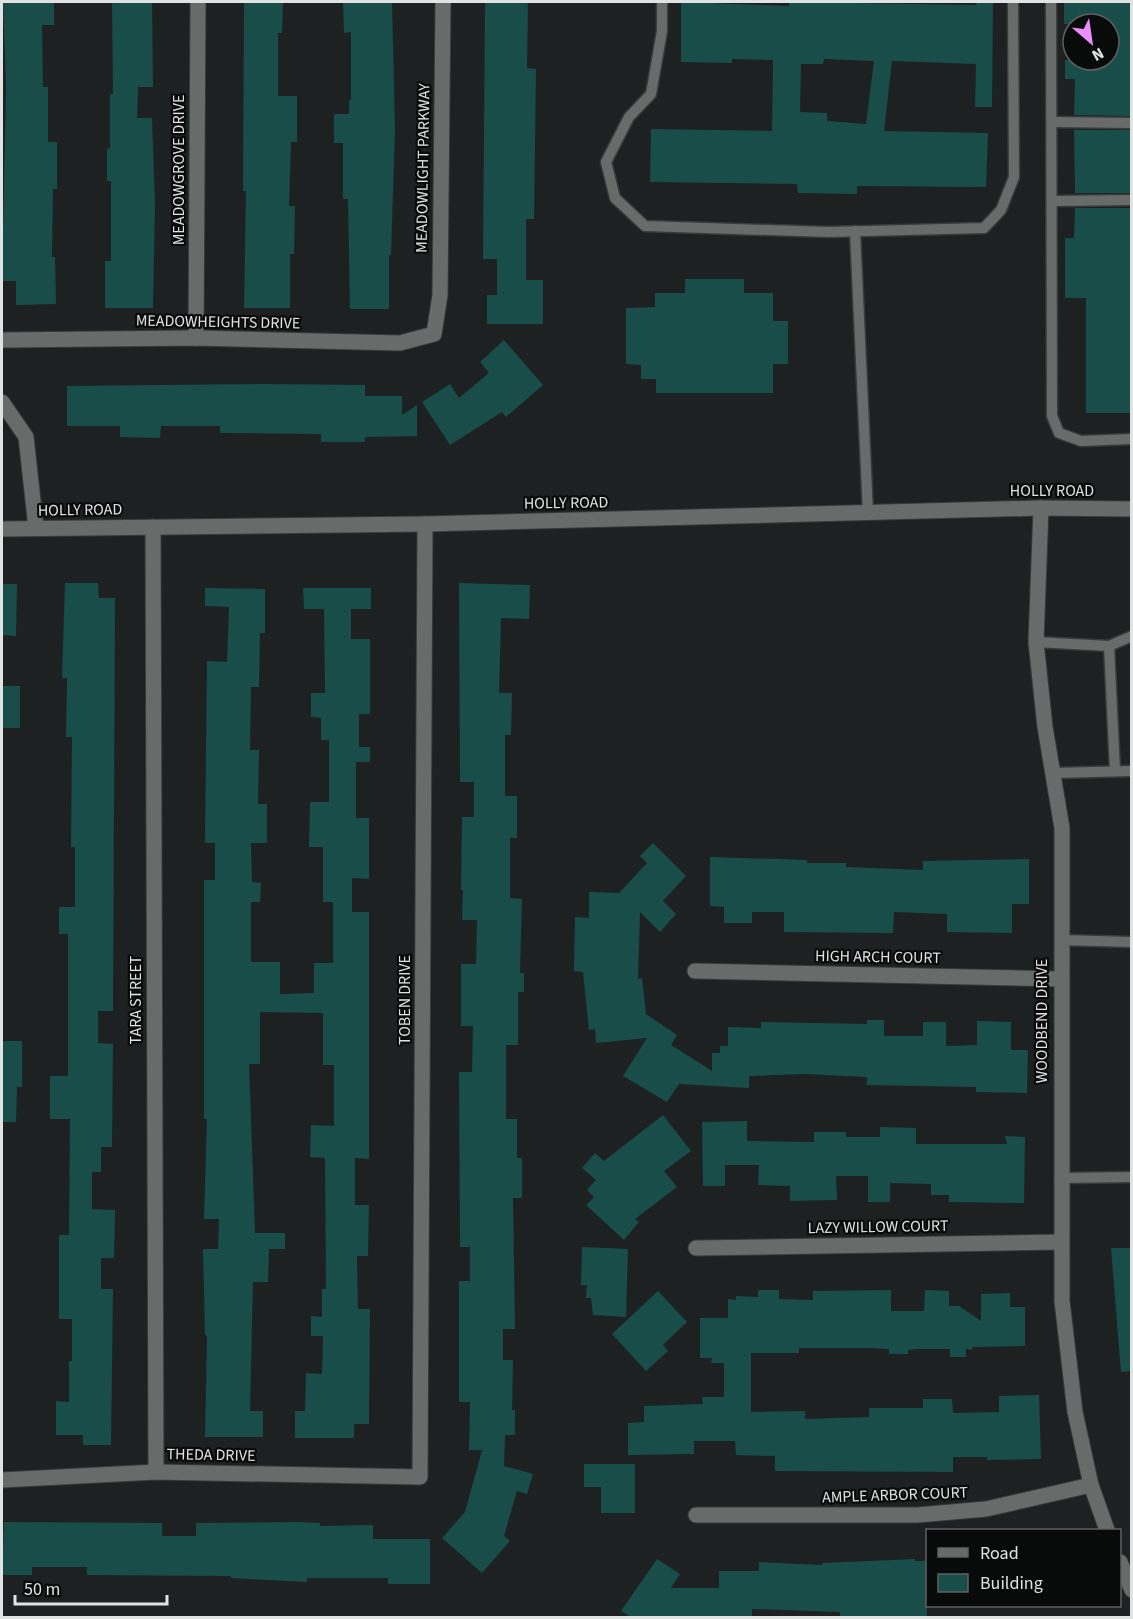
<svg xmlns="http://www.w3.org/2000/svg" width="1133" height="1619" font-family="'Source Sans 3',sans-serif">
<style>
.building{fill:#184d4a;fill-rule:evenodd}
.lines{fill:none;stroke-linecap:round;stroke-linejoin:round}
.lane-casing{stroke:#383b3a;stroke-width:13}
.street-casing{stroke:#383b3a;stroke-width:17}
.secondary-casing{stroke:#383b3a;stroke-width:17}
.lane{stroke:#676b6a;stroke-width:10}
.street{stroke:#676b6a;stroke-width:15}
.secondary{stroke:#676b6a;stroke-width:15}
.labels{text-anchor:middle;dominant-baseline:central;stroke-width:4.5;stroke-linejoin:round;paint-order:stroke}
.street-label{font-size:16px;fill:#e0e3e2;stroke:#090a0a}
</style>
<rect width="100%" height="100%" fill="#1e2121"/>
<g class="building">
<polygon points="3,2 54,2 54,25 42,25 43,87 48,87 48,142 57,142 57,189 53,189 52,257 55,257 56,304 16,305 16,281 2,281 6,87"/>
<polygon points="112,2 152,2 153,87 138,87 137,118 152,118 155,204 153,308 105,308 105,261 111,261 111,181 107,181 107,149 110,148 110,94 113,94"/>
<polygon points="244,2 283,2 282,33 278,33 278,96 297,96 297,142 291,142 289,206 295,206 294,254 290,254 290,308 244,308 246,191 243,191"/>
<polygon points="343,2 392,2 395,128 391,255 389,255 389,309 350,309 348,199 343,199 343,143 334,143 334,114 349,114 349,100 351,100 351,32 344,33"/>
<polygon points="485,2 528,2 527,68 536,69 534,219 526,219 526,280 543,280 543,324 487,324 487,295 497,295 497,259 483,259"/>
<path d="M 681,2 L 789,6 L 789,2 L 976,5 L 977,2 L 993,2 L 992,107 L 975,107 L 976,64 L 892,61 L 884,131 L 988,133 L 986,187 L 857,186 L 857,194 L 798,193 L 797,184 L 650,182 L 651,129 L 772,131 L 773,60 L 732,59 L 732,63 L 681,62 ZM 824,59 L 874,61 L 866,124 L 827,121 L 827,113 L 800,112 L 801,64 L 823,64 Z"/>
<polygon points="1064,2 1131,2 1131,116 1074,115 1075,79 1065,79 1065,60 1109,60 1109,24 1064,24"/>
<polygon points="1074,130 1131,130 1131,193 1075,193"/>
<polygon points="1075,208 1131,208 1131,413 1086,413 1086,298 1065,298 1065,238 1074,238"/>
<polygon points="685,279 744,279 744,293 773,293 773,321 788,321 788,364 773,364 773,393 656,393 656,379 641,379 641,365 626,364 626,308 655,307 655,293 685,293"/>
<polygon points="504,340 543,385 506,417 502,412 450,445 422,402 450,384 459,398 489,373 480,362"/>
<polygon points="261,384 365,385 365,396 402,396 402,415 417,405 417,436 365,437 365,442 321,442 321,434 220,433 220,426 161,426 160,438 120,437 120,426 67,426 67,386"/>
<polygon points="65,583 98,583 99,598 115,598 113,1011 98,1011 98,1043 113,1044 112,1147 101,1147 101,1172 92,1172 92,1209 115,1210 114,1258 101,1258 101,1289 113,1289 111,1445 83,1445 83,1435 56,1435 56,1401 69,1402 69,1361 72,1361 72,1319 59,1319 59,1235 69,1235 70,1119 50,1119 50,1076 68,1076 68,934 59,934 59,907 75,907 75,847 71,847 72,737 66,737 67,678 62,678"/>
<polygon points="459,583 530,585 529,619 501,618 499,693 512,693 511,735 505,735 505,796 517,796 517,838 510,838 510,898 522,899 520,973 524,973 524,992 518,992 518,1045 506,1045 506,1119 517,1119 517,1158 522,1158 522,1198 513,1198 515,1329 503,1329 503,1360 513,1360 512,1410 515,1410 515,1435 505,1435 504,1466 533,1474 527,1494 517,1491 504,1536 510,1541 482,1573 442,1538 465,1512 482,1450 469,1450 470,1402 459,1402 459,1281 470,1281 470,1247 460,1247 459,1072 472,1072 473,1026 461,1026 461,964 476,964 477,920 462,920 463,890 461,890 462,817 474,817 474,782 460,782"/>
<polygon points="2,584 17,584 16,636 2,635"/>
<polygon points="205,588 265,589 265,633 260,633 259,687 251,687 250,750 259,750 258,804 267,804 267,843 251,843 252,882 261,883 260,902 251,902 251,962 280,962 280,994 314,993 314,963 333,963 333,902 323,902 323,847 309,847 310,802 329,802 329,740 321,740 321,718 311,717 311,693 325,693 324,609 304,609 303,588 371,588 371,609 351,609 351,639 370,639 370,714 359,714 359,747 370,747 370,762 356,762 356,818 369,818 369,879 352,878 352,912 369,912 369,1159 355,1158 355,1205 369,1205 368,1256 357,1256 358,1309 370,1309 369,1424 354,1424 354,1438 295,1438 295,1411 305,1411 306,1373 322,1374 323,1336 311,1336 311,1316 322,1317 322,1289 326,1289 325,1158 310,1157 311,1125 334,1126 334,1065 323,1065 323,1013 260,1012 260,1064 249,1064 255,1233 285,1233 285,1249 269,1249 268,1282 253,1282 250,1411 263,1411 263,1437 205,1437 207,1336 205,1335 203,1249 218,1249 219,1219 204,1219 207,1119 204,1119 204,880 215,880 215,843 205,843 207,661 227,662 229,607 205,606"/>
<rect x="2" y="686" width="18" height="42"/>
<polygon points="653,843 686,876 663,901 676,914 660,932 640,912 638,979 642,978 646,1014 677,1035 671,1045 712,1071 712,1053 720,1053 720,1046 728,1046 728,1027 761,1028 761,1022 867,1024 867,1020 884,1020 884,1036 923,1036 923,1022 946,1022 946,1046 977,1045 977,1021 1011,1022 1011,1050 1028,1050 1027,1093 976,1092 976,1087 867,1085 867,1077 805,1074 749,1076 749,1088 679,1084 667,1102 623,1076 647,1038 596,1043 595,1029 589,1030 583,972 574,971 575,917 589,918 589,892 619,893 647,863 640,856"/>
<polygon points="710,857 807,860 807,863 846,863 846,867 923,870 923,861 1029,859 1029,904 1012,904 1012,933 947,932 947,914 894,912 893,933 784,932 784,912 752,912 752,923 724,923 724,907 710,906"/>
<polygon points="2,1041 22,1041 22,1087 17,1087 16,1122 2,1122"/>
<polygon points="663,1115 691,1151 664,1171 677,1187 635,1219 639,1222 624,1240 586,1205 594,1197 587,1190 596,1180 582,1168 595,1153 604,1161"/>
<polygon points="747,1121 747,1141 814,1142 814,1132 846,1132 846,1137 880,1137 880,1127 916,1128 916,1144 1007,1144 1005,1136 1025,1137 1024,1203 949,1202 949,1195 931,1195 931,1184 890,1183 890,1202 868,1202 868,1176 836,1176 837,1200 790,1201 790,1186 758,1185 759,1165 725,1165 725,1186 703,1186 702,1122"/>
<polygon points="582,1247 628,1249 626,1317 593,1315 591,1298 586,1298 587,1285 581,1285"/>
<polygon points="1111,1248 1131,1248 1131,1371 1121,1372"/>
<polygon points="758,1290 779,1290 779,1299 813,1300 813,1291 891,1290 891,1311 924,1311 925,1290 949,1291 949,1306 959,1306 981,1321 981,1294 1010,1293 1010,1307 1025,1307 1025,1346 972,1347 972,1350 966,1349 966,1357 950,1357 950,1349 917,1349 908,1350 908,1354 889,1354 889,1349 868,1348 799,1348 799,1353 751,1353 751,1412 805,1411 805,1419 869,1417 869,1408 923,1408 923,1399 952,1399 953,1413 999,1412 999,1396 1039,1395 1041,1459 987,1460 987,1457 953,1457 953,1472 775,1471 775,1456 736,1455 735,1441 694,1441 694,1454 628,1455 628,1423 644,1422 644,1406 703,1404 702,1397 724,1397 724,1363 711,1363 712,1358 700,1358 700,1318 728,1318 728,1299 736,1300 736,1296 758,1297"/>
<polygon points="658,1291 687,1322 663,1345 668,1351 646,1371 612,1334"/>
<polygon points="584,1464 635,1464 635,1513 601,1513 601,1487 584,1487"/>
<polygon points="4,1522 162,1523 162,1536 196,1536 196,1523 297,1522 320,1523 320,1526 373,1525 373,1539 430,1539 430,1584 388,1584 388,1578 307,1578 307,1582 231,1578 231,1576 87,1575 87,1567 32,1567 32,1575 2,1575"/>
<polygon points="657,1559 680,1574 671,1588 719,1588 719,1571 759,1571 759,1562 822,1565 822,1563 915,1559 915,1561 927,1561 927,1617 840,1617 840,1612 752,1609 752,1617 631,1617 621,1611"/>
</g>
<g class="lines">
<g class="lane-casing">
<g id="lane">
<polyline points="662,2 662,31 651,94 629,117 606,162 615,198 645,226 828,232 984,228 1001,210 1014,177 1013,2"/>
<polyline points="1051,2 1052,416 1059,433 1081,441 1132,439"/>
<polyline points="1052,122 1132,123"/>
<polyline points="1052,201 1132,200"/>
<polyline points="855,231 868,513"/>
<polyline points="1036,642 1109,646"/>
<polyline points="1115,771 1109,646 1132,636"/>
<polyline points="1054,773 1132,771"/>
<polyline points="1061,940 1132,942"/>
<polyline points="1060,1178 1132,1177"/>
</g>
</g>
<g class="street-casing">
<g id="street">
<polyline points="196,338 198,2"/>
<polyline points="2,340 196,338 400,343 434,334 440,295 443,2"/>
<polyline points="2,402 26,437 36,528"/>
<polyline points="1041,508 1036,642 1045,727 1062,828 1062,1301 1075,1412 1091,1485 1107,1530"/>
<polyline points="153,527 156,1472"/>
<polyline points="695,971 1060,979"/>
<polyline points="696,1248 1061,1242"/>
<polyline points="2,1480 156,1472 420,1477 425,524"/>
<polyline points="696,1515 917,1515 986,1509 1091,1485"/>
<polyline points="1120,1562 1132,1590"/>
</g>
</g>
<g class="secondary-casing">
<polyline id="secondary" points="2,529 425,524 1041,508 1132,509"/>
</g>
<use href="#lane" class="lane"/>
<use href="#street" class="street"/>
<use href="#secondary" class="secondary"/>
</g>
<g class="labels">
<g class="street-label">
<text transform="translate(423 168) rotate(-89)">MEADOWLIGHT PARKWAY</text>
<text transform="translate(179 170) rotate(-90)">MEADOWGROVE DRIVE</text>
<text transform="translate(218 322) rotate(1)">MEADOWHEIGHTS DRIVE</text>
<text x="1052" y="491">HOLLY ROAD</text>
<text transform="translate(566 503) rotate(-1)">HOLLY ROAD</text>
<text transform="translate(80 510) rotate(-1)">HOLLY ROAD</text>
<text transform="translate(878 957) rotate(1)">HIGH ARCH COURT</text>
<text transform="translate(136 1000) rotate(-90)">TARA STREET</text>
<text transform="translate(405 1000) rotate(-90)">TOBEN DRIVE</text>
<text transform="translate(1042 1021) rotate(-90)">WOODBEND DRIVE</text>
<text transform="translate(878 1227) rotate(-1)">LAZY WILLOW COURT</text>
<text transform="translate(211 1455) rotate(1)">THEDA DRIVE</text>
<text transform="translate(895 1495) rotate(-2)">AMPLE ARBOR COURT</text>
</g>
</g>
<rect width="1133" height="1619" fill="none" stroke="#e0e3e2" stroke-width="6"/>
<rect x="926" y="1529" width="195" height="78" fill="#090a0a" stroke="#5f6160" stroke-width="1.5"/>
<rect x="938" y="1548" width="30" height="9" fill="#676b6a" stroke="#5f6160" stroke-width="1.5"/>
<text x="980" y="1559" font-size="18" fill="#e0e3e2">Road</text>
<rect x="938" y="1574" width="30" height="18" fill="#184d4a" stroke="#5f6160" stroke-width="1.5"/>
<text x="980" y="1589" font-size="18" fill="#e0e3e2">Building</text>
<g transform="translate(1091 42) rotate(151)"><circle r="28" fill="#090a0a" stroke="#5f6160" stroke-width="1.5"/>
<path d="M0-4.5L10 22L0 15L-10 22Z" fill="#e88eff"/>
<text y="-9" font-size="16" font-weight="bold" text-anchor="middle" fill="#e0e3e2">N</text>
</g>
<path d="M15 1595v9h152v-9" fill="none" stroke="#e0e3e2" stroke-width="3"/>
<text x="24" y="1595" font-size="18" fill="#e0e3e2" stroke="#090a0a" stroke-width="4.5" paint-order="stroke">50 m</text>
</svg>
